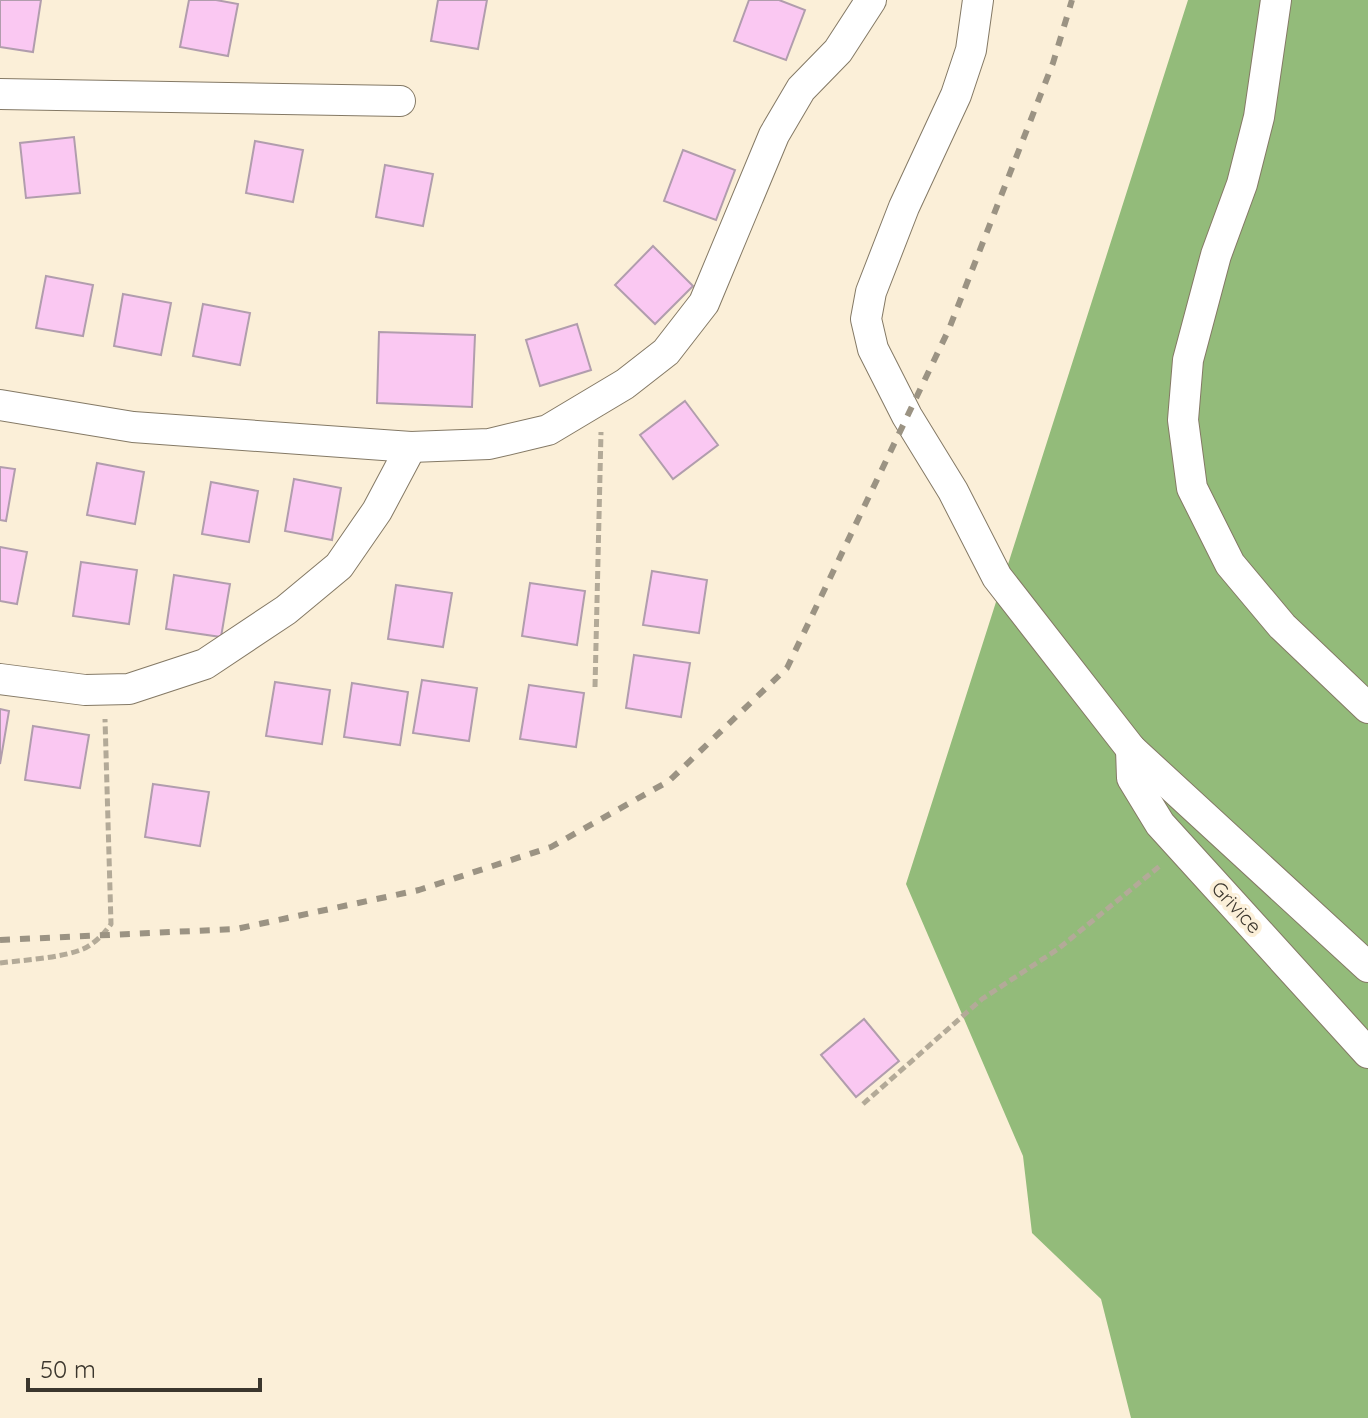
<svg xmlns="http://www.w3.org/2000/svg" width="1368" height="1418" font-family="Quicksand,sans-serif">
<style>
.forest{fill:#93bb7a}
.building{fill:#fac8f2;stroke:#b19dad;stroke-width:2}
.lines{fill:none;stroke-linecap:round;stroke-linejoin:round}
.minor-casing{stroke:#847965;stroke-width:32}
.path{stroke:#b3aa98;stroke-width:5;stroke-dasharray:8 4;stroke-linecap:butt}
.minor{stroke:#fff;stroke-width:30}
.rail{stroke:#9b9383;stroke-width:6;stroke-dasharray:10 10;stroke-linecap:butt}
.labels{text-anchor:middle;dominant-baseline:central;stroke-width:8;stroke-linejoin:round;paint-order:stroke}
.street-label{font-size:20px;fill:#3b362d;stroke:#fbefd8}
</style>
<rect width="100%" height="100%" fill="#fbefd8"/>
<polygon class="forest" points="1188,0 1368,0 1368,1418 1131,1418 1101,1299 1032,1233 1023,1156 906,884"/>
<g class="building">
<polygon points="0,0 41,0 33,52 0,47"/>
<polygon points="189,0 216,0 238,4 228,56 180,47"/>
<polygon points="438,0 487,0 478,49 431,41"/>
<polygon points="749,0 779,0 805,10 786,60 734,41"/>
<polygon points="74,137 80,193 26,198 20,143"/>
<polygon points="255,141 303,150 293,202 246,193"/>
<polygon points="683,150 735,170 716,220 664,201"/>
<polygon points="385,165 433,174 423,226 376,217"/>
<polygon points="653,246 693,286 655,324 615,285"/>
<polygon points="46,276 93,285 83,336 36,328"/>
<polygon points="123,294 171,303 161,355 114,346"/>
<polygon points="203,304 250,313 240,365 193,356"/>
<polygon points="577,324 591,370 540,386 526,340"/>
<polygon points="379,332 475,335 472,407 377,403"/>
<polygon points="685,401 718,445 673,479 640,435"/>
<polygon points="97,463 144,472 135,524 87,515"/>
<polygon points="0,467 15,469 6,521 0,520"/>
<polygon points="294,479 341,488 332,540 285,531"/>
<polygon points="211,482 258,491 249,542 202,534"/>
<polygon points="0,547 27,552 17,604 0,601"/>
<polygon points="81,562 137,570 129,624 73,616"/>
<polygon points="652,571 707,580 699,633 643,625"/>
<polygon points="174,575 230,584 221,637 166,629"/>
<polygon points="530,583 585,591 577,645 522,636"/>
<polygon points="396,585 452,593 443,647 388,639"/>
<polygon points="634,655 690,663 681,717 626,708"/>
<polygon points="422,680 477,688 469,741 413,733"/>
<polygon points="275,682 330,690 322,744 266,736"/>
<polygon points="352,683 408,692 400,745 344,737"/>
<polygon points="529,685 584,693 576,747 520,739"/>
<polygon points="0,709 9,711 0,764"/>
<polygon points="33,726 89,735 80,788 25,780"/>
<polygon points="153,784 209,792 200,846 145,837"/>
<polygon points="864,1019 899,1061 856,1097 821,1055"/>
</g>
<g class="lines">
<g class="minor-casing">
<g id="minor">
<polyline points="978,0 971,50 956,95 904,207 871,292 866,319 873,349 907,416 953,491 997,577 1131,749 1368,967"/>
<polyline points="1276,0 1259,117 1242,184 1216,255 1188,360 1183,420 1192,488 1230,564 1282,626 1368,708"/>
<polyline points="0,94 400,101"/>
<polyline points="0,405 133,427 411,447 489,444 548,430 625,384 666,352 704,303 774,135 801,89 838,51 871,0"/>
<polyline points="0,679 85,690 129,689 205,664 286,610 339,566 377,511 411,447"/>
<polyline points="1131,749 1132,778 1160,824 1368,1053"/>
</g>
</g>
<g class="path">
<polyline points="595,687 601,432"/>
<path d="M 0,963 C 24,960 61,958 83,949 C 94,944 104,934 111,924 L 105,719"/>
<polyline points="863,1104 982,999 1058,949 1161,865"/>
</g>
<use href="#minor" class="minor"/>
<polyline class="rail" points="0,940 236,929 419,890 551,847 669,781 787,668 949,329 1053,63 1072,0"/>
</g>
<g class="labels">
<g class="street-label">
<text transform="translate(1237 907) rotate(47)">Grivice</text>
</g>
</g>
<path d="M28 1378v12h232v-12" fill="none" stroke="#3b362d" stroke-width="4"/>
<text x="40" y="1378" font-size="24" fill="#3b362d" stroke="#fbefd8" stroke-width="6" paint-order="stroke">50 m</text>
</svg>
